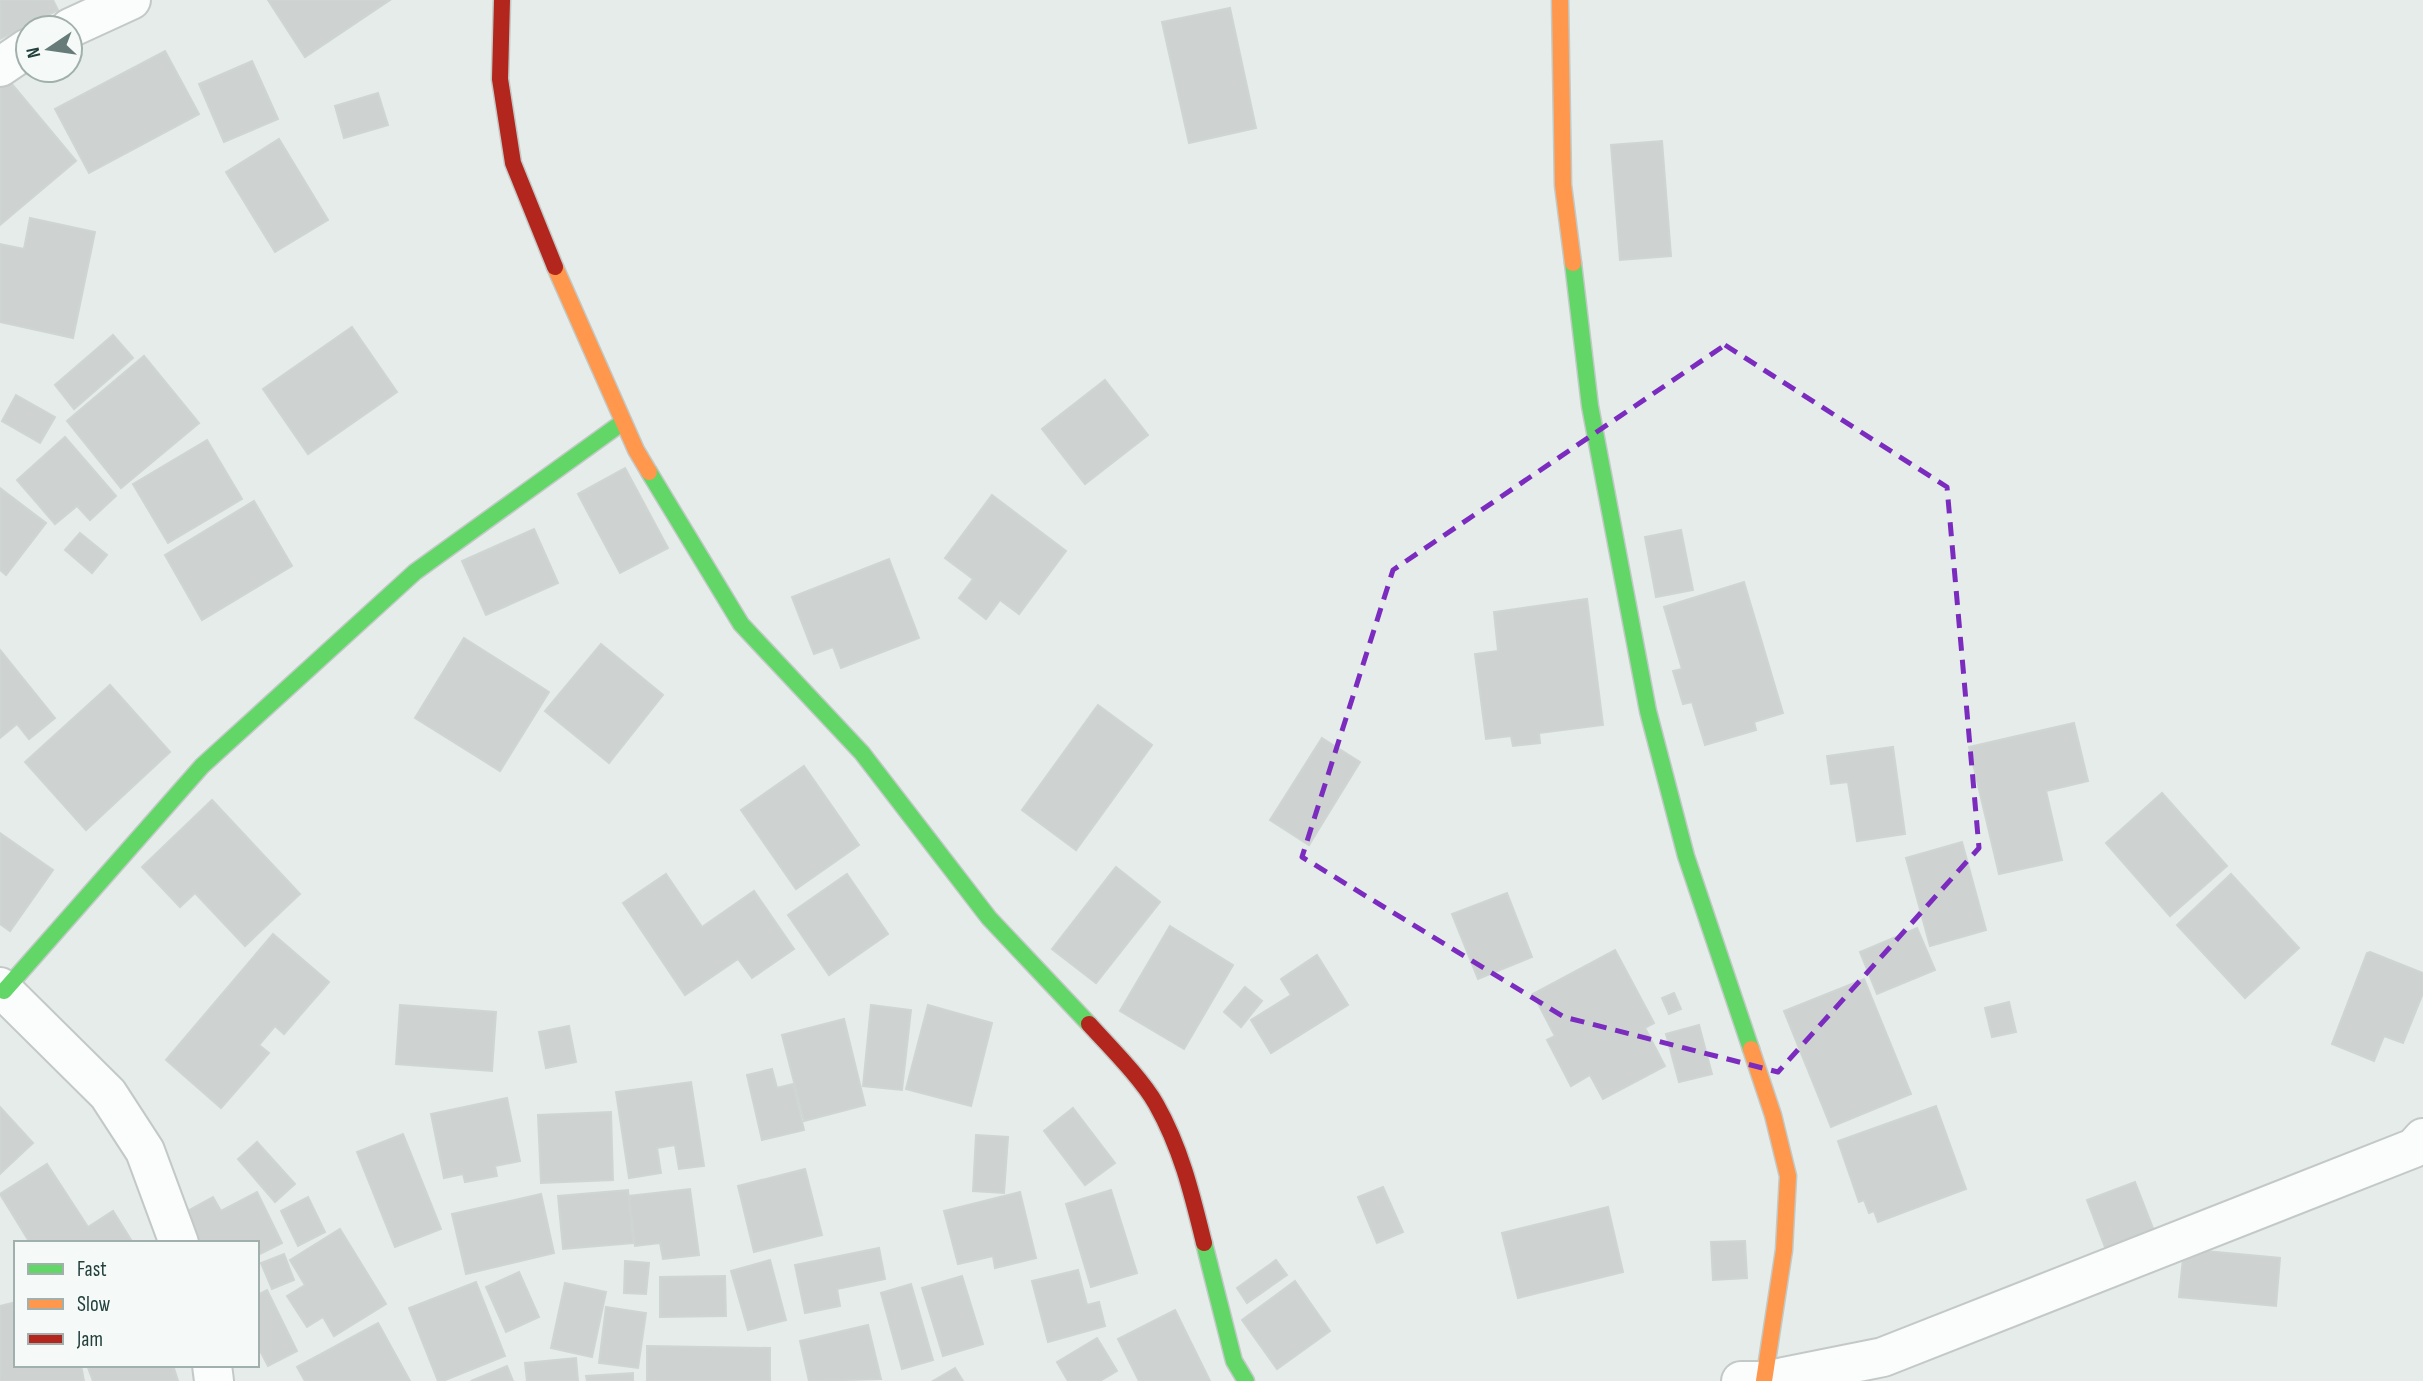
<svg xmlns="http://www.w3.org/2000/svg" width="2423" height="1381" font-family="'Sofia Sans Condensed',sans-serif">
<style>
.building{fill:#ced3d1;stroke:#cfd5d3;stroke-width:2}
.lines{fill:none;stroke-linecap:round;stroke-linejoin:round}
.street-casing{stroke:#c3c9c7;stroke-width:42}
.fast-casing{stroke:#c2cac7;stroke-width:19}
.slow-casing{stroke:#c2cac7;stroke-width:19}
.jam-casing{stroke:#c2cac7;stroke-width:19}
.street{stroke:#fbfcfc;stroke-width:38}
.fast{stroke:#63d668;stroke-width:16}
.slow{stroke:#ff974d;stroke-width:16}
.jam{stroke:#b3261e;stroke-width:16}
.marked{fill:none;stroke:#7b2cbf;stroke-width:5;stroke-dasharray:14 9;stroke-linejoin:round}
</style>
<rect width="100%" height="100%" fill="#e6ecea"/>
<g class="building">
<polygon points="0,0 53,0 58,10 0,39"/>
<polygon points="268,0 390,0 305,57"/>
<polygon points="1230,8 1256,128 1189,143 1162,22"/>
<polygon points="165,51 199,114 89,173 55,109"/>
<polygon points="252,61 278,119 224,142 199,84"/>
<polygon points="6,77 76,161 0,225 0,82"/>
<polygon points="378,93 388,125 344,138 335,106"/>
<polygon points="279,139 328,220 275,252 226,172"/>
<polygon points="1662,141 1671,256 1620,260 1611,145"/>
<polygon points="30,218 95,232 73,338 0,322 0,244 24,249"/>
<polygon points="352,327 397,392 308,454 263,389"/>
<polygon points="113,335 133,358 74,409 55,385"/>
<polygon points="144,356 199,423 121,488 67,421"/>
<polygon points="1105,380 1148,435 1085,484 1042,429"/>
<polygon points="16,395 55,417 40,443 2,421"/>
<polygon points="65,437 116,496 90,520 77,506 55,524 17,480"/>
<polygon points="207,440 242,499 168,543 133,484"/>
<polygon points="625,468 668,548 620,573 578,494"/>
<polygon points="0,488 46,523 6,575 0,570"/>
<polygon points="992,495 1066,551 1019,614 1000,600 986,619 959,598 973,579 945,558"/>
<polygon points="254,501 292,566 202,620 165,555"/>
<polygon points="534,529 558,583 486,615 462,561"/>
<polygon points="1681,530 1693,590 1656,597 1645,537"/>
<polygon points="80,533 107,555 92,573 65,550"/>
<polygon points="889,559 919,638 841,668 833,647 814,654 792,597"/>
<polygon points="1744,582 1783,713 1754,722 1756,730 1705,745 1692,702 1683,704 1673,671 1682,669 1664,607"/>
<polygon points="1587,599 1603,725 1539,733 1540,743 1513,746 1511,736 1486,739 1475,654 1498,651 1494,612"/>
<polygon points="464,638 549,692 500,771 415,718"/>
<polygon points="601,644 663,695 609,763 545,711"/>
<polygon points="0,650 55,718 29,739 17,724 0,738"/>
<polygon points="110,685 170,752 86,830 25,762"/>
<polygon points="1098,705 1152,745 1076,850 1022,810"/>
<polygon points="2074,723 2088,781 2046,791 2062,860 1999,874 1969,747"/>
<polygon points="1322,738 1360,762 1309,845 1270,820"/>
<polygon points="1893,747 1905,834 1857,841 1848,782 1831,784 1827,756"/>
<polygon points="804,766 859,845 796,889 741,810"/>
<polygon points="2162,793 2227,866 2170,916 2106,843"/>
<polygon points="212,800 300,894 245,946 195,893 180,907 142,867"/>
<polygon points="0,833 53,870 10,931 0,924"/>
<polygon points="1962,842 1986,930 1930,946 1906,858"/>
<polygon points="1116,867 1160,902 1096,983 1052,949"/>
<polygon points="666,874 702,927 754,891 794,949 752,978 738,959 685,995 623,903"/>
<polygon points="847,874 888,934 829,975 788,915"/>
<polygon points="2231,874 2299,948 2245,998 2177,925"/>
<polygon points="1507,893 1532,957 1478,979 1452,914"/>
<polygon points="1170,926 1233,965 1184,1049 1120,1011"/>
<polygon points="1917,928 1935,970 1877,994 1860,952"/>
<polygon points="273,934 329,982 284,1034 275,1026 259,1045 269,1053 221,1108 166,1060"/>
<polygon points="1615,950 1654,1023 1645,1028 1665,1066 1603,1099 1590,1075 1571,1086 1547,1040 1555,1036 1533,994"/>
<polygon points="2370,952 2423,973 2423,993 2403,1043 2384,1036 2374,1061 2332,1044 2367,953"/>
<polygon points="1317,955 1348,1005 1271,1053 1251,1020 1291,995 1281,979"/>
<polygon points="1864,979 1911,1094 1831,1127 1784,1011"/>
<polygon points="1245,987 1262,1001 1241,1027 1224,1012"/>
<polygon points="1674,993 1681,1009 1669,1014 1662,998"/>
<polygon points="2009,1002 2016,1032 1992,1037 1985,1008"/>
<polygon points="400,1005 496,1012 492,1071 396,1064"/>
<polygon points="871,1005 911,1010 902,1090 863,1086"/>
<polygon points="928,1005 992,1023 971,1106 906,1089"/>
<polygon points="844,1019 865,1105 804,1121 782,1035"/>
<polygon points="1699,1025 1712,1074 1679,1082 1666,1034"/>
<polygon points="569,1026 576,1062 546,1068 539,1032"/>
<polygon points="772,1069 777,1088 793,1084 804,1130 762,1140 747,1075"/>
<polygon points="691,1082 704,1166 679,1169 675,1145 657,1148 661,1173 629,1178 616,1092"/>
<polygon points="507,1098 520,1161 495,1166 497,1176 465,1182 463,1174 444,1178 431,1114"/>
<polygon points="1936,1106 1966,1189 1878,1222 1874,1211 1869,1213 1864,1200 1859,1202 1838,1141"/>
<polygon points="0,1107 33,1143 0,1174"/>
<polygon points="1073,1108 1115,1163 1085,1185 1044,1131"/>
<polygon points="611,1112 613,1180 541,1183 538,1115"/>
<polygon points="403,1134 441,1229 395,1247 357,1152"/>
<polygon points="976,1135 1008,1137 1004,1193 973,1191"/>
<polygon points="257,1142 295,1184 275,1202 238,1159"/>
<polygon points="47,1164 88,1227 113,1211 133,1243 30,1243 0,1194"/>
<polygon points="805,1169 822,1235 754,1252 738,1186"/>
<polygon points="2135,1182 2156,1236 2108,1255 2087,1200"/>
<polygon points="1383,1187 1403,1232 1377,1243 1358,1197"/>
<polygon points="690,1189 699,1255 663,1259 660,1243 635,1246 629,1196"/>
<polygon points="628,1190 633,1243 563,1249 558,1196"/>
<polygon points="1111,1190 1137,1273 1091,1287 1066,1204"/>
<polygon points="257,1192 282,1243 258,1255 257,1243 199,1243 184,1213 213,1197 221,1211"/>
<polygon points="1020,1192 1036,1258 995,1268 993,1256 958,1264 944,1211"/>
<polygon points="541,1194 554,1253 466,1274 452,1214"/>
<polygon points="308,1197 325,1232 298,1246 281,1211"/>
<polygon points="1608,1207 1623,1272 1518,1298 1502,1233"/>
<polygon points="340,1229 386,1304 334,1336 323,1317 307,1327 287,1296 305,1285 290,1260"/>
<polygon points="1745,1241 1747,1278 1713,1280 1711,1242"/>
<polygon points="879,1248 885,1279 837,1289 840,1306 805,1313 795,1265"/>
<polygon points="2184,1249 2280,1258 2276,1306 2179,1297"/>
<polygon points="284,1254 294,1280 272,1289 261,1263"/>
<polygon points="770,1260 786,1320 748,1330 731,1271"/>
<polygon points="1276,1260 1287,1275 1247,1303 1237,1288"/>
<polygon points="625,1261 649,1263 646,1294 624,1293"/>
<polygon points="1078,1270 1087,1305 1099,1302 1105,1326 1048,1342 1032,1281"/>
<polygon points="519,1272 539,1317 506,1332 486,1287"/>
<polygon points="725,1276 726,1316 660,1317 660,1277"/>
<polygon points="962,1276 983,1344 943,1356 922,1288"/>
<polygon points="1295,1281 1330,1331 1277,1369 1242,1320"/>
<polygon points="476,1282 505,1356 443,1381 438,1381 409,1308"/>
<polygon points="565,1283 606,1292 592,1357 551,1348"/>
<polygon points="911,1284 933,1360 902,1369 881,1293"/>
<polygon points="267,1290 297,1351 268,1366 257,1345 257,1295"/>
<polygon points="16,1302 16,1365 81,1365 84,1381 0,1381 0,1306"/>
<polygon points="606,1307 646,1313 638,1368 599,1363"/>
<polygon points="1175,1310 1210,1381 1139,1381 1118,1339"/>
<polygon points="378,1323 410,1381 305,1381 297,1367"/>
<polygon points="868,1325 881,1379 809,1381 800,1341"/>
<polygon points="1097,1338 1117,1371 1100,1381 1068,1381 1057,1362"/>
<polygon points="647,1346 770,1348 770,1381 647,1381"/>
<polygon points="576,1358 578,1381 527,1381 525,1363"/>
<polygon points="87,1365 173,1365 178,1381 93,1381"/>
<polygon points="507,1366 513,1381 471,1381"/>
<polygon points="955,1368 963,1381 933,1381"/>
<polygon points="633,1373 633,1381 587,1381 586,1376"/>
</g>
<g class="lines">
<g class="street-casing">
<g id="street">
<polyline points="70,28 131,0"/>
<polyline points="0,67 28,48"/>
<polyline points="0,987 108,1094 145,1151 179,1243"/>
<polyline points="212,1365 214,1381"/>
<polyline points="1741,1381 1764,1381 1883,1357 2414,1148 2423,1138"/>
</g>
</g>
<g class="fast-casing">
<g id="fast">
<polyline points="1573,263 1590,406 1648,711 1686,856 1751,1049"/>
<polyline points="649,472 741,624 862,753 989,918 1089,1024"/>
<polyline points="4,991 202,766 415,572 623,422"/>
<polyline points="1204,1243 1234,1361 1246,1381"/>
</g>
</g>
<g class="slow-casing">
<g id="slow">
<polyline points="1560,0 1563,185 1573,263"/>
<polyline points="555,267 636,450 649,472"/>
<polyline points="1751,1049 1773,1115 1788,1176 1784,1250 1764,1381"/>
</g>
</g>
<g class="jam-casing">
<g id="jam">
<polyline points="502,0 500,79 513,163 555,267"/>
<path d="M 1089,1024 C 1109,1046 1142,1079 1156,1104 C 1181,1148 1192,1194 1204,1243"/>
</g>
</g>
<use href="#street" class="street"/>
<use href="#fast" class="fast"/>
<use href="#slow" class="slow"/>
<use href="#jam" class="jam"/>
</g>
<path class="marked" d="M 1725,345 L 1947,487 L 1979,848 L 1778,1072 L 1564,1017 L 1302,857 L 1393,570 Z"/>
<rect x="14" y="1241" width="245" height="126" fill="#f5faf8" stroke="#a1b0ad" stroke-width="2"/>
<rect x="28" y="1264" width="35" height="10" fill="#63d668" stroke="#a1b0ad" stroke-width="2"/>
<text x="77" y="1276" font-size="21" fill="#23403c">Fast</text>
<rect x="28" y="1299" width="35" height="10" fill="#ff974d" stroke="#a1b0ad" stroke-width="2"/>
<text x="77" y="1311" font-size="21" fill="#23403c">Slow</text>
<rect x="28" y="1334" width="35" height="10" fill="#b3261e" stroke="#a1b0ad" stroke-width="2"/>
<text x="77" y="1346" font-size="21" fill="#23403c">Jam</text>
<g transform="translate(49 49) rotate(257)"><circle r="33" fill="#f5faf8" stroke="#a1b0ad" stroke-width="2"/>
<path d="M0-5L12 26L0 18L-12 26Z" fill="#677c79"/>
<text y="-10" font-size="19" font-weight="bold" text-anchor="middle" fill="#23403c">N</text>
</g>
</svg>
